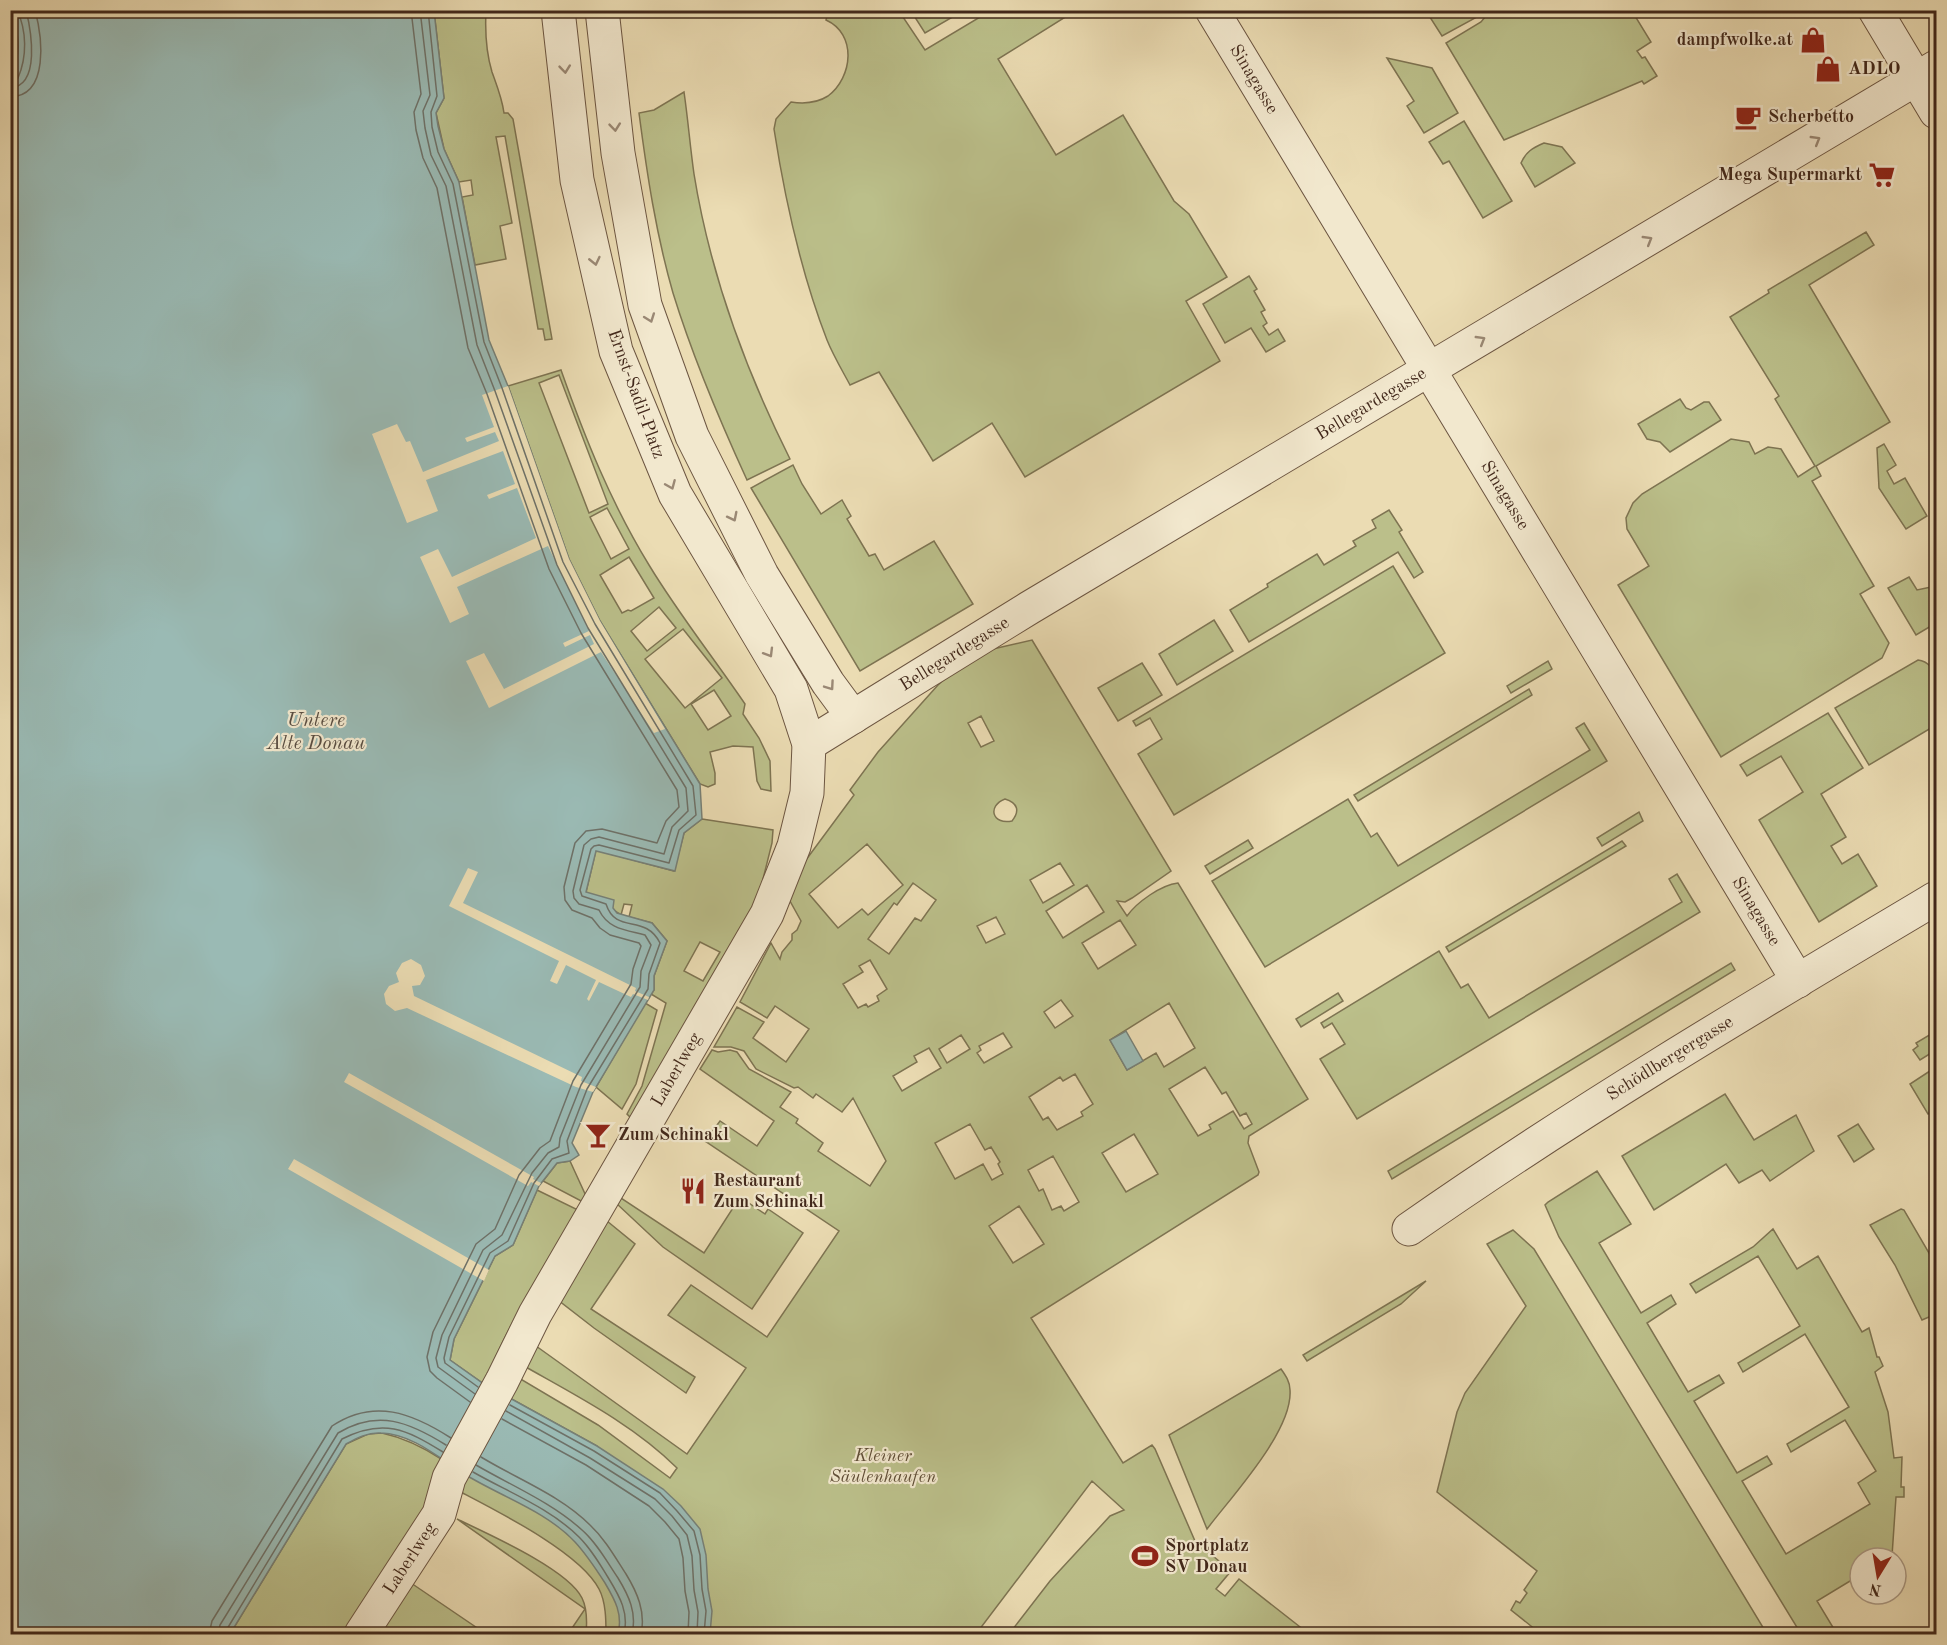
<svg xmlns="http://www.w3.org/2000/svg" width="1947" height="1645" font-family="'Old Standard TT',serif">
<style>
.green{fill:#bbbf8a;stroke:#7e7452;stroke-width:1.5;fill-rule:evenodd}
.water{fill:#9abab4;stroke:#778077;stroke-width:1.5}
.pier{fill:#ebdcb3}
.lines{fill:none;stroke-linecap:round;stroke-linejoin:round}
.shore{stroke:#6e7168;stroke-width:1.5}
.minor-casing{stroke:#6c5541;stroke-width:35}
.tertiary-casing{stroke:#6c5541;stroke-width:35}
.minor{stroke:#f2e8ce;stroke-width:33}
.tertiary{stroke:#f2e8ce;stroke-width:33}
.oneway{stroke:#9a8874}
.labels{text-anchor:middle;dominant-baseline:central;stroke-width:4.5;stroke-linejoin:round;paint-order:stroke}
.poi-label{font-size:18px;font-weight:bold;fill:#42281b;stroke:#f2e8ce;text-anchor:start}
.street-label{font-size:18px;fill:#42281b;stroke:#f2e8ce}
.park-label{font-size:18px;font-style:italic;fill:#604e37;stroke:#f2e8ce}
.water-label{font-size:20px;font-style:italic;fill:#584c41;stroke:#f2e8ce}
</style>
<rect width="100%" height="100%" fill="#ebdcb3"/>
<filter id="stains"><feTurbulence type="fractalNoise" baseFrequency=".00333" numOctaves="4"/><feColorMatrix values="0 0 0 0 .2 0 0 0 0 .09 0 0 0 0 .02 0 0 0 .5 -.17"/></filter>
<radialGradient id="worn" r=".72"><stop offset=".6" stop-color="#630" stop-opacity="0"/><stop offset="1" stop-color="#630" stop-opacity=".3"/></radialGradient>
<g class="green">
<path d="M 434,11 L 486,11 C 485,31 486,52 492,72 C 497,86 502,98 504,113 L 508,113 L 513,119 L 552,339 L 545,340 L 543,329 L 538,329 L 505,136 L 496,137 L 512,223 L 500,226 L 506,259 L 475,265 L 462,197 L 473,195 L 471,180 L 459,182 L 444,149 L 436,113 L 444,98 Z"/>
<path d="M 828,11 L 899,11 L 925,50 L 990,11 L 1075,11 L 998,59 L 1056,155 L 1123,115 L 1174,201 L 1189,214 L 1227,277 L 1186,301 L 1220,361 L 1025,477 L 992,423 L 933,461 L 879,372 L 850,385 C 842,370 833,355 827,340 C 801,273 785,200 774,129 L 776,119 L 791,102 C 804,104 817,103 828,96 C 853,77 857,34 826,20 Z"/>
<polygon points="911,11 911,10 963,11 925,33"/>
<polygon points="1426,11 1483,11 1477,17 1442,36"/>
<polygon points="1490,11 1632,11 1651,42 1637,51 1642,58 1645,57 1657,76 1644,84 1642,81 1504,140 1446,43 1481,22"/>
<polygon points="1387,58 1432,68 1458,113 1424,133 1407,106 1414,101"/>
<path d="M 684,92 C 688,119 690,146 694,174 C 710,273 745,369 790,459 L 747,480 C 719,419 693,358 673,293 C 656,234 647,174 639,113 L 654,110 Z"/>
<polygon points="1464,121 1512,201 1483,218 1449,161 1443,164 1429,142"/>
<path d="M 1544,143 L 1562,147 L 1575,163 L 1535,187 L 1521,163 C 1526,152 1532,148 1544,143 Z"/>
<polygon points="1866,232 1874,245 1809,285 1890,422 1816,466 1821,476 1812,481 1874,586 1860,594 1889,643 1882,658 1721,757 1618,585 1649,566 1627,529 1626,518 1633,503 1642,494 1731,439 1749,442 1755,454 1768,447 1781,449 1798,477 1815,466 1775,399 1779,396 1730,317 1769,293 1768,290"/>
<polygon points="1249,276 1257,289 1254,291 1265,310 1261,312 1267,323 1263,326 1269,335 1278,329 1285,341 1266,352 1251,328 1225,343 1203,304"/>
<path d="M 561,370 C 585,438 611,503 649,565 C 678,613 713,657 745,704 L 743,714 L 759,738 L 770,761 L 771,791 L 761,789 L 757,781 L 753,747 L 733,746 L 710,752 L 715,773 L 715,784 L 708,787 L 700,784 L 600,621 L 569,559 L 508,386 ZM 559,375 L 608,504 L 589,513 L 539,383 ZM 607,508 L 629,549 L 611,559 L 590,517 ZM 629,557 L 654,598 L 631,611 L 628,610 L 622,613 L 600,575 ZM 659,607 L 676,628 L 647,651 L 631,631 ZM 683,629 L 722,678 L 685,708 L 645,659 ZM 714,690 L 731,716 L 708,730 L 691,704 Z"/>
<polygon points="1680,399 1686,408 1691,410 1704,402 1709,402 1721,420 1670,452 1660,442 1647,439 1638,424"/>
<polygon points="1884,444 1896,465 1887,471 1894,484 1905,478 1927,516 1906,529 1879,488 1877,448"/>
<polygon points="793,465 802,484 821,514 842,500 851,516 847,519 869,556 875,554 884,570 934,541 973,604 860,671 751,488"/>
<polygon points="1389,510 1402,530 1399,532 1423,572 1414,578 1398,552 1249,642 1230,610 1268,587 1267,584 1317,554 1324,565 1356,546 1353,541 1376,528 1372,520"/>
<polygon points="1393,566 1445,653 1174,815 1138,754 1162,739 1150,718 1136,726 1133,721"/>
<polygon points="1909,577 1917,590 1936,586 1936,623 1916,635 1888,588"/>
<polygon points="1214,620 1233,651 1177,685 1159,654"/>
<path d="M 1032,640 L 1171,871 L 1132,898 L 1125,902 L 1117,901 L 1127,916 C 1137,902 1161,885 1178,883 L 1308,1099 L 1249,1136 L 1248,1143 L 1259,1172 L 1258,1175 L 1031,1318 L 1123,1463 L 1152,1445 L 1155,1449 L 1195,1541 L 1231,1571 L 1216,1589 L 1225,1596 L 1239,1579 L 1309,1634 L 1009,1634 L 1050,1581 L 1110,1516 L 1124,1510 L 1092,1481 L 976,1634 L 685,1634 L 597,1446 L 508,1397 L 519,1378 L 598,1425 L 670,1478 L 677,1468 C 634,1425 577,1396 524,1366 L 536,1346 L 687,1454 L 746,1368 L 668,1315 L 691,1285 L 767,1337 L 839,1231 L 705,1141 L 720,1121 L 757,1146 L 774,1121 L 700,1069 L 712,1050 L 718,1052 L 730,1050 L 737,1052 L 749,1069 L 791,1092 L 780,1107 L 798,1119 L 796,1123 L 823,1143 L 818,1151 L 870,1186 L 886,1161 L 853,1098 L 842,1112 L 816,1094 L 813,1098 L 798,1087 L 794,1088 L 756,1069 L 744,1051 L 731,1047 L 714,1047 L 737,1007 L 764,1022 L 753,1038 L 786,1062 L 809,1029 L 775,1006 L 767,1018 L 740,1002 L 771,943 L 780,959 L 782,952 L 792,940 L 792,934 L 797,930 L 801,921 L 785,892 L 800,868 L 854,795 L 850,790 L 878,752 L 938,685 L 948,676 L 993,649 ZM 981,716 L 994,741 L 981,747 L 968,723 ZM 1005,799 C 1018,803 1020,811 1012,821 C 992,825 987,806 1005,799 ZM 867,844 L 903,885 L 868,915 L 862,909 L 838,928 L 809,894 ZM 1060,863 L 1074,885 L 1043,903 L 1030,880 ZM 913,883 L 936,900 L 921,921 L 915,918 L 889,954 L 868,939 L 894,903 L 897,905 ZM 1087,885 L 1104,912 L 1063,938 L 1046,911 ZM 996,917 L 1005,934 L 986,943 L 977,926 ZM 1120,920 L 1136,945 L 1098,969 L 1082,943 ZM 870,960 L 887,989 L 877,996 L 879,1001 L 868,1007 L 866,1004 L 858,1008 L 843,984 L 863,972 L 859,966 ZM 1061,1000 L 1073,1016 L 1055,1028 L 1044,1012 ZM 1169,1003 L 1195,1048 L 1164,1067 L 1156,1053 L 1127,1070 L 1110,1040 ZM 1003,1033 L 1012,1047 L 984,1063 L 977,1053 L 981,1050 L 979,1046 ZM 961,1035 L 970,1049 L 947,1063 L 939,1049 ZM 929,1048 L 941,1068 L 902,1091 L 893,1076 L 917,1062 L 914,1056 ZM 1205,1067 L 1222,1094 L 1226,1092 L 1240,1116 L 1246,1113 L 1252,1124 L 1244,1129 L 1233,1111 L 1209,1125 L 1211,1129 L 1198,1136 L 1169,1089 ZM 1075,1074 L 1093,1104 L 1081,1112 L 1083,1116 L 1057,1130 L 1048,1117 L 1043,1120 L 1029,1097 L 1060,1077 L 1063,1081 ZM 970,1124 L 985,1150 L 991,1147 L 1000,1162 L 998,1164 L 1003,1174 L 992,1180 L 983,1164 L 955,1179 L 935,1143 ZM 1134,1134 L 1158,1174 L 1126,1192 L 1102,1153 ZM 1053,1156 L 1079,1202 L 1064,1211 L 1061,1206 L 1052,1210 L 1043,1189 L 1039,1191 L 1028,1170 ZM 1019,1206 L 1044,1244 L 1013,1263 L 989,1226 Z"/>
<path d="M 1918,660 C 1944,663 1937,705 1936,725 L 1869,765 L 1835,708 Z"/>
<polygon points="1548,661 1552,669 1511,693 1507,686"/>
<polygon points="1142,663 1162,695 1118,721 1098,688"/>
<polygon points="1529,689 1532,695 1358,801 1354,795"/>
<polygon points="1828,713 1863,768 1821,794 1846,837 1831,846 1842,864 1858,854 1877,886 1819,922 1759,820 1803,792 1781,756 1747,776 1740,765"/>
<polygon points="1584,723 1607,761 1265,967 1212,881 1348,799 1371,837 1377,833 1398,866 1590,750 1576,728"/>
<polygon points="1639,812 1643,821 1602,846 1597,838"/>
<path d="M 702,819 L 773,830 L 772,843 L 759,895 L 631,1118 L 627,1114 L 642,1086 L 666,1003 L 651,994 L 654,990 L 654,976 L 667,941 L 652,923 L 629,917 L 632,905 L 624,904 L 621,915 L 586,892 L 596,850 L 674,871 L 684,833 ZM 700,942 L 720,952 L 703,981 L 684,971 Z"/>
<polygon points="1248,840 1253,848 1210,874 1205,866"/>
<polygon points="1622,841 1626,846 1449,952 1446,947"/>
<polygon points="1677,874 1700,912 1357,1119 1320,1059 1345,1044 1332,1023 1324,1028 1321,1023 1439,951 1461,988 1468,984 1489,1018 1682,902 1669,879"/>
<polygon points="1731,963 1735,970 1392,1179 1388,1171"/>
<polygon points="1338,993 1343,1001 1301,1027 1296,1019"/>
<polygon points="645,1003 657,1010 636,1084 622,1109 596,1087"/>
<polygon points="1936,1031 1936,1050 1920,1060 1913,1050 1918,1046 1916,1043"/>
<polygon points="1936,1067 1936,1117 1933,1111 1928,1114 1910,1084"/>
<polygon points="1725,1094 1754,1140 1796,1115 1814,1151 1770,1181 1762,1170 1739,1183 1726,1164 1654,1210 1622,1156"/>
<polygon points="1858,1124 1874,1149 1854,1162 1838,1136"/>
<polygon points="570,1161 586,1196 583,1202 543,1181 557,1163"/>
<polygon points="1597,1171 1631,1224 1599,1243 1641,1313 1671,1295 1676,1304 1647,1323 1688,1392 1719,1375 1724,1383 1694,1401 1737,1473 1767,1456 1772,1464 1742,1481 1786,1554 1870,1504 1858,1483 1876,1471 1845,1420 1791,1452 1787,1444 1849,1407 1805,1334 1743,1372 1738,1363 1800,1326 1758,1256 1696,1293 1690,1284 1753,1247 1773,1229 1797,1269 1818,1256 1862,1332 1869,1328 1877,1357 1879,1357 1883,1366 1875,1372 1888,1412 1894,1458 1902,1457 1901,1487 1904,1487 1904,1497 1896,1497 1892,1556 1889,1558 1860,1558 1860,1575 1817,1601 1837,1634 1801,1634 1559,1237 1545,1205 1548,1202"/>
<path d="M 537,1190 L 578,1210 C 545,1266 508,1323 484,1384 L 450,1360 L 454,1339 L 495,1256 L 513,1245 Z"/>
<polygon points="740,1197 765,1214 768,1209 803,1233 752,1309 663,1247 617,1204 621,1198 704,1253"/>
<polygon points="1901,1209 1904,1210 1936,1265 1936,1314 1922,1320 1895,1265 1870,1225"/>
<polygon points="607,1221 635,1244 591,1309 695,1377 686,1393 594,1328 558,1300"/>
<polygon points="1513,1230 1534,1249 1767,1634 1541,1634 1511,1610 1516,1601 1520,1603 1527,1593 1524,1590 1537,1571 1437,1492 1457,1412 1465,1393 1526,1306 1487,1244"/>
<polygon points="1426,1281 1401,1304 1307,1361 1303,1355"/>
<path d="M 1281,1369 C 1286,1376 1290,1382 1290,1390 C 1293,1431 1231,1497 1207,1529 L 1169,1435 Z"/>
<path d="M 382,1433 C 405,1438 423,1447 443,1460 L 431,1499 L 346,1634 L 230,1634 L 346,1444 L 368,1434 Z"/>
<path d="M 472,1464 L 590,1548 L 636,1634 L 606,1634 C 606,1621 606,1602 599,1589 C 580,1552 495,1510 457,1490 Z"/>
<path d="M 457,1519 C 486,1533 568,1569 582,1598 C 587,1608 587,1623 586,1634 L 568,1634 L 585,1609 Z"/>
<polygon points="411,1583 486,1634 429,1634 420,1628 415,1629 411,1634 382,1634 378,1632"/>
</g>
<g class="water">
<path d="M 12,11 L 434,11 L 444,98 L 436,113 L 438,126 L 444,149 L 459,182 L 489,340 L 508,386 L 569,559 L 600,621 L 700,784 L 702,819 L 684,833 L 675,871 L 596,851 L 586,892 L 614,900 L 613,908 L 617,913 L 652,923 L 667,941 L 654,976 L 654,990 L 593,1092 L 572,1143 L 579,1155 L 570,1161 L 557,1163 L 539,1186 L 513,1245 L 495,1256 L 454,1339 L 450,1360 L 484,1384 L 597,1446 L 663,1489 L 681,1506 L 700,1529 L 706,1555 L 708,1589 L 712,1611 L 710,1634 L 618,1634 C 623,1614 615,1600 605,1583 C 596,1569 587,1555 575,1542 C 546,1511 502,1497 466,1475 C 440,1459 413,1434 381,1433 C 368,1432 357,1438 346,1444 L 230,1634 L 11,1634 L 10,82 C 21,53 20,40 12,11 Z"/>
<polygon points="1126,1031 1143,1061 1127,1070 1110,1040"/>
</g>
<g class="pier">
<polygon points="508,386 569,559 600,621 665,729 654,733 601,652 489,708 466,661 484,653 504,689 594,644 590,635 565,647 563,643 589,631 548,546 457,587 469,614 450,623 420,557 438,549 452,577 536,538 517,488 489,499 487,495 515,484 503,451 426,480 438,511 407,523 372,434 397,424 406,442 410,441 423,472 499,441 495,432 467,442 465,438 494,427 482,395"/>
<polygon points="468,868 478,872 463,903 636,988 635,991 649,997 648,1000 633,994 631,997 599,982 589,1001 587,999 596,980 566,965 557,984 550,981 559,961 449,906"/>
<polygon points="411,959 421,965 425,976 420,985 412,986 414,996 582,1077 581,1081 596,1087 593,1092 576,1087 407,1008 395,1011 386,1004 384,994 389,986 399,982 396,973 402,963"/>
<polygon points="349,1073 534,1177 533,1179 541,1183 539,1186 531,1182 528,1186 344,1082"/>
<polygon points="294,1159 489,1270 484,1281 288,1169"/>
</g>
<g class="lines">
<g class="shore">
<polyline points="411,10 421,94 414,112 416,130 423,158 437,188 468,348 487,394 549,569 581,633 677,790 679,807 666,821 657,843 602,829 586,831 575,843 564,887 565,900 572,910 592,918 600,928 610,935 639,943 641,946 633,969 631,984 573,1081 550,1141 540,1148 519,1175 495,1229 476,1244 433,1332 427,1357 430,1371 437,1378 470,1402"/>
<path d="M 420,10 L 430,95 L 423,111 L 425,128 L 431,155 L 446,186 L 477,345 L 495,391 L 557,565 L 588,628 L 686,788 L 688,811 L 672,827 L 664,854 L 599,837 L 591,839 L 584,845 L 573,891 L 574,898 L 579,904 L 599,910 C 608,929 626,930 645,935 L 651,945 L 641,971 L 640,987 L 581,1085 L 560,1138 L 559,1147 L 548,1153 L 532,1173 L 502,1235 L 483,1250 L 442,1335 L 436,1358 L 438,1367 L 475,1394"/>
<path d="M 428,10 L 437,96 L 431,112 L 432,127 L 438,152 L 453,184 L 484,342 L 502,388 L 563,562 L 595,624 L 693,786 L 696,815 L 679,830 L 669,863 L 599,845 L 594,846 L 591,849 L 580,890 L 582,896 L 606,904 C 616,935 645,913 660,943 L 649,974 L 648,989 L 587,1089 L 567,1141 L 569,1153 L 552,1159 L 534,1183 L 508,1241 L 490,1253 L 449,1337 L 444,1358 L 445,1363 L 478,1387"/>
<path d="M 10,81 L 18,78 C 27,57 27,31 17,10"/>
<path d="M 10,88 C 41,86 31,30 26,10"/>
<path d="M 10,97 C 50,96 42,36 35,10"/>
<polyline points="510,1405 594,1451 660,1493 677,1511 694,1531 700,1555 702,1589 706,1611 704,1634"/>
<polyline points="506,1411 590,1458 655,1499 672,1516 687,1535 692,1556 694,1590 698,1612 697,1634"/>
<polyline points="502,1419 586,1465 649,1506 665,1522 679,1539 683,1558 685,1591 689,1612 688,1634"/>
<path d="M 481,1457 C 517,1479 560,1495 590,1525 C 605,1539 615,1557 626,1574 C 637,1592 646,1612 641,1634"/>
<path d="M 476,1465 C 512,1486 551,1502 582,1530 C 597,1543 607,1562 618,1578 C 629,1596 637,1613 632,1634"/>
<path d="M 473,1472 C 508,1492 550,1508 579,1537 C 591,1549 600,1564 609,1579 C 620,1597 629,1613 624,1634"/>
<path d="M 209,1634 L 212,1621 L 332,1426 C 374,1398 412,1413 451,1438"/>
<path d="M 218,1634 L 220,1625 L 338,1433 C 378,1409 409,1422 446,1445"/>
<path d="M 226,1634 L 227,1629 L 342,1439 C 383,1418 406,1429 443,1452"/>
</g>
<g class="minor-casing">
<g id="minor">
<polyline points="602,10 618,153 645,305 692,436 762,575 828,683 853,717"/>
<path id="s1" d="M 1212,10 L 1798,981"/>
<path id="s2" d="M 809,744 L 1029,608 L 1936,67"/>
<path id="s3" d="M 1409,1229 C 1579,1110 1758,1004 1936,898"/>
<path id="s4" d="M 361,1634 L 439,1514 L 449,1478 L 502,1381 L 535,1314 L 767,914 L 794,846 L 807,793 L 809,744 L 791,689 L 675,494 L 616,351 L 577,180 L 558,10"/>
</g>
</g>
<g class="tertiary-casing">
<polyline id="tertiary" points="1875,10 1936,112"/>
</g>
<use href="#minor" class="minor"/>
<use href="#tertiary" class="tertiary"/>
</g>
<defs><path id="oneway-chevron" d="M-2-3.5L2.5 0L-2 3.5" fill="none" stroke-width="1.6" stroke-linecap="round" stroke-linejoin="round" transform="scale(1.5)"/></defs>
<g class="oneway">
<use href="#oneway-chevron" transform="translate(565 69) rotate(84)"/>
<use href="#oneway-chevron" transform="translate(615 127) rotate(84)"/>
<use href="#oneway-chevron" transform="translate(1816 140) rotate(-31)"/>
<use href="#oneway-chevron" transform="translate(1648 240) rotate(-31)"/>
<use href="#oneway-chevron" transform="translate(595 261) rotate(77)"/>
<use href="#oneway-chevron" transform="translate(650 318) rotate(70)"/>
<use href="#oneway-chevron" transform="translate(1481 340) rotate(-31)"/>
<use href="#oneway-chevron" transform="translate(671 485) rotate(67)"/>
<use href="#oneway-chevron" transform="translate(733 517) rotate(63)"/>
<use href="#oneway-chevron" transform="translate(769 653) rotate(59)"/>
<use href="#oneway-chevron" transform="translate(830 686) rotate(55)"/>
</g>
<defs>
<g id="shop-bare" transform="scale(2.07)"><path d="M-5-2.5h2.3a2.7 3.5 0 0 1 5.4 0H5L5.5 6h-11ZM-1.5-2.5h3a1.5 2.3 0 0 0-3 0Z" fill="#8f2418" stroke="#f2e8ce" stroke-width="2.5" paint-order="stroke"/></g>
<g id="cafe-bare" transform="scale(2.07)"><path d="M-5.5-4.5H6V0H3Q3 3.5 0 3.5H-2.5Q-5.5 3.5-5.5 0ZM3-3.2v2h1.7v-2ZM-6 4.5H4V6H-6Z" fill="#8f2418" stroke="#f2e8ce" stroke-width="2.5" paint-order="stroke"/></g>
<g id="supermarket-bare" transform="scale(2.07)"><path d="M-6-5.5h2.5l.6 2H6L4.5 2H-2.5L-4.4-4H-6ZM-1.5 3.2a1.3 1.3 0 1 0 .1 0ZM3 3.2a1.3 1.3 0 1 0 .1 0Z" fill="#8f2418" stroke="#f2e8ce" stroke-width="2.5" paint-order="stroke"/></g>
<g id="bar-bare" transform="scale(2.07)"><path d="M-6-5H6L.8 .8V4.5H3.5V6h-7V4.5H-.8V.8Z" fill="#8f2418" stroke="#f2e8ce" stroke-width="2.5" paint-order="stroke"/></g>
<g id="restaurant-bare" transform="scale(2.07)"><path d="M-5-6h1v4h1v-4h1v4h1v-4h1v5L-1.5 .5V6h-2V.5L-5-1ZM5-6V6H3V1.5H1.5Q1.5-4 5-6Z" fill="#8f2418" stroke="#f2e8ce" stroke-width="2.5" paint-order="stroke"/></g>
<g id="stadium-bare" transform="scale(2.07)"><path d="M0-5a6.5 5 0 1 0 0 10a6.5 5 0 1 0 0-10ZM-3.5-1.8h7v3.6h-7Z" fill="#8f2418" stroke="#f2e8ce" stroke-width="2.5" paint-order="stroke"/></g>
</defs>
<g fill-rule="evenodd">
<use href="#shop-bare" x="1813" y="40"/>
<use href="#shop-bare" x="1828" y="69"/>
<use href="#cafe-bare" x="1748" y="117"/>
<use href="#supermarket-bare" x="1882" y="175"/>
<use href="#bar-bare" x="598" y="1135"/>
<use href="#restaurant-bare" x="693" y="1191"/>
<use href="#stadium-bare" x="1145" y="1556"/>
</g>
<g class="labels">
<g class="poi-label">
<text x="1793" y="40" text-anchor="end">dampfwolke.at</text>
<text x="1848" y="69">ADLO</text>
<text x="1768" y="117">Scherbetto</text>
<text x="1862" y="175" text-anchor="end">Mega Supermarkt</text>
<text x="618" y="1135">Zum Schinakl</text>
<text x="713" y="1181">Restaurant<tspan x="713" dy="21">Zum Schinakl</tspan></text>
<text x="1165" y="1546">Sportplatz<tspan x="1165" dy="21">SV Donau</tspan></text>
</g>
<g class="street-label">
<text stroke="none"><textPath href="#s1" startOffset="81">Sinagasse</textPath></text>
<text transform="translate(636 394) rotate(70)">Ernst-Sadil-Platz</text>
<text stroke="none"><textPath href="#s2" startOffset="657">Bellegardegasse</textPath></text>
<text stroke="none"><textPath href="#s1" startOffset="567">Sinagasse</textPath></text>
<text stroke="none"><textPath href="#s2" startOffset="171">Bellegardegasse</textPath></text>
<text stroke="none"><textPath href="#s1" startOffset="1053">Sinagasse</textPath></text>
<text stroke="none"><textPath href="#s3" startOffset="312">Schödlbergergasse</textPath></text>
<text stroke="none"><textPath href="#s4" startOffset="648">Laberlweg</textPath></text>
<text stroke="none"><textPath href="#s4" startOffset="90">Laberlweg</textPath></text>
</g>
<g class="park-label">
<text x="883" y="1456">Kleiner<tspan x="883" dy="21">Säulenhaufen</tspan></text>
</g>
<g class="water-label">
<text x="316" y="721">Untere<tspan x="316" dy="23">Alte Donau</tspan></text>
</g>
</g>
<rect width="1947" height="1645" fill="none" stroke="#ebdcb3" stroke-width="36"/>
<rect x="12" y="12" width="1923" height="1621" fill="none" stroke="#42281b" stroke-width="3"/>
<rect x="18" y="18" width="1911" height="1609" fill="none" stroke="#42281b" stroke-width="1.5"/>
<g transform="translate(1878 1576) rotate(191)"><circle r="28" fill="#f2e8ce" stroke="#ac9b86" stroke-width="1.5"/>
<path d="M0-4.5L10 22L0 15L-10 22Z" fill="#8f2418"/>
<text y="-9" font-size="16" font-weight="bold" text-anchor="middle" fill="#42281b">N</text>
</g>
<rect width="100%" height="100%" filter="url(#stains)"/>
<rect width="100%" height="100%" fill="url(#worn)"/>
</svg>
